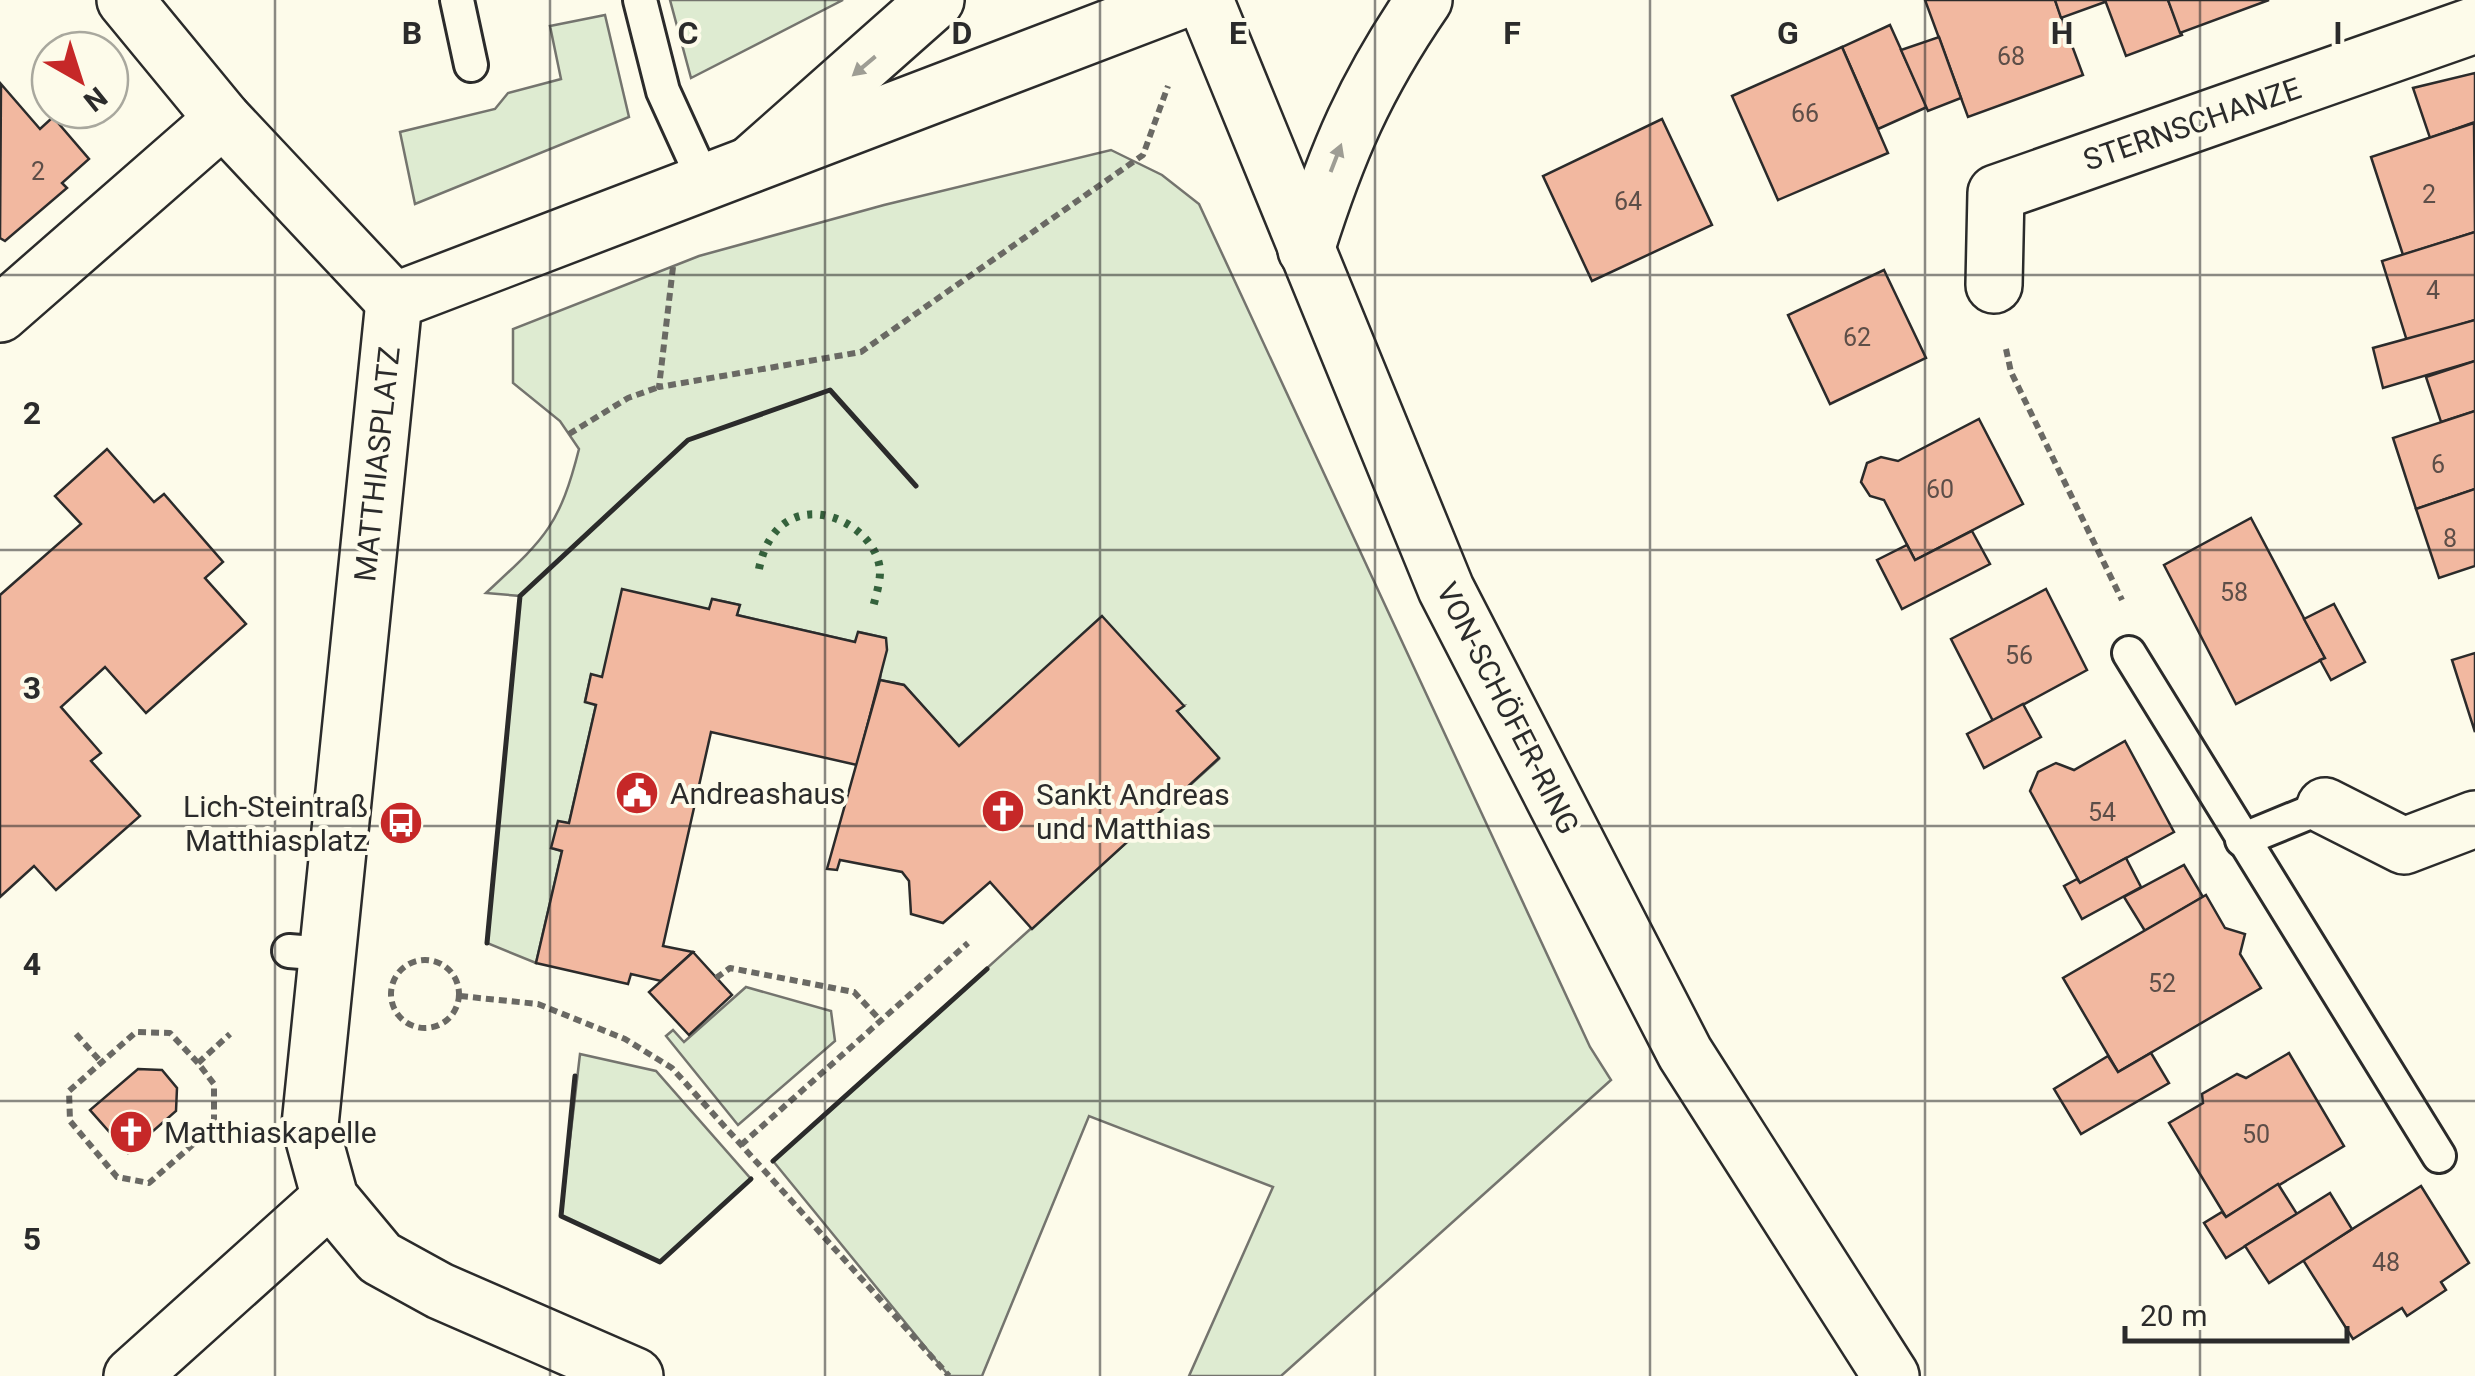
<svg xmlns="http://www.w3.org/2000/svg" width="2475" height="1376" font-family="Roboto,sans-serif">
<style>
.green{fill:#deebd1;stroke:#74746e;stroke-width:2.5}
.building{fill:#f2b8a0;stroke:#2b2b2b;stroke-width:2.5}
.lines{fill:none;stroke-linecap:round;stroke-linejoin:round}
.lane-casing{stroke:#2b2b2b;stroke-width:38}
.street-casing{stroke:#2b2b2b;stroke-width:60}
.secondary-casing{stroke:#2b2b2b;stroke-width:60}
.path{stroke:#6a6964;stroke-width:6;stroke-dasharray:8 5;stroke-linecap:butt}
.lane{stroke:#fdfbea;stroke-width:32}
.street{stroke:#fdfbea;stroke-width:55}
.secondary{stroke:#fdfbea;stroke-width:55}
.hedge{stroke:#34623c;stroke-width:8;stroke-dasharray:5 8;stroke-linecap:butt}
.wall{stroke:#2b2b2b;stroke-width:5}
.oneway{fill:#9e9d94}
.grid{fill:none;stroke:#2b2b2b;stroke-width:2.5;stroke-opacity:0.55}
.labels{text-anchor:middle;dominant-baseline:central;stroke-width:8;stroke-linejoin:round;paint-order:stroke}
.number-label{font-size:25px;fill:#5d4e48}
.street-label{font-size:30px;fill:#2b2b2b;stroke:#fdfbea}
.poi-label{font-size:30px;fill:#2b2b2b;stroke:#fdfbea;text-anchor:start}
.grid-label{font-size:32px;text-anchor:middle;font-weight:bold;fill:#2b2b2b;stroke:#fdfbea;stroke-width:8;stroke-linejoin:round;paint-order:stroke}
</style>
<rect width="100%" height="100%" fill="#fdfbea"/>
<g class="green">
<polygon points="670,0 843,0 691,78"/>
<polygon points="605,15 629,117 415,204 400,132 495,109 508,93 561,79 550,26"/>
<path d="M 1111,150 L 1162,175 L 1199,204 L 1590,1047 L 1611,1080 L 1281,1376 L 1189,1376 L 1273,1187 L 1089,1116 L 982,1376 L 949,1376 L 773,1161 L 1219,759 L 1177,711 L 1183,706 L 959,746 L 904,685 L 880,680 L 885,638 L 859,632 L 855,642 L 737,615 L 739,605 L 713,599 L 709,609 L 602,677 L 591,675 L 585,701 L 596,705 L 569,823 L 552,848 L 562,851 L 536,963 L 487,943 L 520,596 L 486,593 C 544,539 559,528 579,449 L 560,421 L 513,383 L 513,329 L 699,256 L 884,205 Z"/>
<polygon points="746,987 831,1011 835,1041 738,1125 666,1036 673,1030 684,1042"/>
<polygon points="580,1054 656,1071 751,1179 660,1262 561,1216"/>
</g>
<g class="building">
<polygon points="1925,0 2055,0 2083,75 1968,117"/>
<polygon points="2055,0 2104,0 2105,2 2061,18"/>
<polygon points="2105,0 2168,0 2182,35 2126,56"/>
<polygon points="2168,0 2269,0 2180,33"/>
<polygon points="1890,25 1927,107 1878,129 1842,47"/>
<polygon points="1939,37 1961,98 1928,111 1901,50"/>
<polygon points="1842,47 1888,153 1778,200 1732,96"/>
<polygon points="2475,73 2475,122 2430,138 2413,88"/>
<polygon points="1,84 40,129 53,117 89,159 62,183 67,188 5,241 0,238"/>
<polygon points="1662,119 1712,225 1592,281 1543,176"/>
<polygon points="2474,123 2475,232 2403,255 2371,157"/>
<polygon points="2475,232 2475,320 2407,341 2382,261"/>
<polygon points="1884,270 1926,358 1830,404 1788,315"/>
<polygon points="2475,320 2475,361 2383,388 2373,348"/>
<polygon points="2475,361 2475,411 2441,422 2426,377"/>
<polygon points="2475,411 2475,489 2416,509 2393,438"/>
<polygon points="1979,419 2023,504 1915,560 1884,500 1870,496 1861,482 1867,463 1881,457 1898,461"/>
<polygon points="107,449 154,502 164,494 223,562 205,578 246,624 146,713 105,667 61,707 101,753 91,761 140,816 56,890 34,866 0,897 0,595 81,524 55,496"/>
<polygon points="2475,489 2475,566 2439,578 2416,509"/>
<polygon points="2251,518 2325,658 2236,704 2164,565"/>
<polygon points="1972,531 1990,564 1902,609 1877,560 1907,545 1915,560"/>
<polygon points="622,589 709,609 712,599 740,605 737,615 855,642 858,632 886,638 887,650 857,765 711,732 663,946 693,952 661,981 631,974 628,984 536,963 562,851 551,848 558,821 569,823 596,705 585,702 591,674 602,677"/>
<polygon points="2046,589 2087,670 1993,721 1951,639"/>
<polygon points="2334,604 2365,662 2331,680 2320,660 2325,658 2304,619"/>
<polygon points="1102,616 1184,706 1177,711 1219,758 1032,929 990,882 943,923 911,914 909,881 902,872 840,860 837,870 827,869 880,680 904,685 959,746"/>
<polygon points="2475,653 2475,732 2452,660"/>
<polygon points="2023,704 2041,737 1984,768 1967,734"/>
<polygon points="2125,741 2174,832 2080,883 2030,791 2038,772 2056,763 2074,770"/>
<polygon points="2126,858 2141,887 2082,919 2064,886 2077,879 2080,883"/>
<polygon points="2184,865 2203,897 2145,931 2124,897"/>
<polygon points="2206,895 2225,928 2245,934 2240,954 2261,988 2118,1072 2063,978"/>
<polygon points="693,952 732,995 689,1035 649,992"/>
<polygon points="2151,1053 2169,1083 2081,1134 2054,1089 2108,1056 2118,1072"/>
<polygon points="2289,1053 2344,1146 2226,1217 2169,1123 2203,1103 2202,1094 2237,1074 2246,1078"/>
<polygon points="138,1069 162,1070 177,1088 176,1111 128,1153 90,1110"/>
<polygon points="2278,1184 2297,1214 2226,1258 2204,1223 2222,1212 2226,1217"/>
<polygon points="2421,1186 2469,1263 2441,1282 2446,1290 2407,1316 2402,1308 2353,1339 2303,1260"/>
<polygon points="2330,1193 2352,1229 2269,1283 2245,1246"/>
</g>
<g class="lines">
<g class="lane-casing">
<g id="lane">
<polyline points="457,0 471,65"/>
<polyline points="640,0 663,91 705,183"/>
<polyline points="2129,653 2439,1156"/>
<polyline points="2242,840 2325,806"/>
<polyline points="289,951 326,954"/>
</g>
</g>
<g class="street-casing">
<g id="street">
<polyline points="125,0 223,119 394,301"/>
<polyline points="1994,285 1996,193 2475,25"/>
<polyline points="0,314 223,119"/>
<polyline points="2325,806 2404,846 2475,819"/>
<polyline points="132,1376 330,1198"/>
<polyline points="635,1376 440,1291 380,1258 330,1198 310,1125 394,301 1182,0"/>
</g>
</g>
<g class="secondary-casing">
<g id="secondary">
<polyline points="1205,0 1446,589 1685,1053 1891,1376"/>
<polyline points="751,164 936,0"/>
<path d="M 1306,250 C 1337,152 1365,86 1424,0"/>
</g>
</g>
<g class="path">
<polyline points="673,267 659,387 861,352 1143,155 1168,86"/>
<polyline points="2006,349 2011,372 2122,600"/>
<polyline points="569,434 628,398 659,387"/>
<circle cx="425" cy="994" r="34"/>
<polyline points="716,978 730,968 854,992 881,1021"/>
<polyline points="460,996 538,1004 625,1039 672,1068 949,1376"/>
<polyline points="76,1034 101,1062"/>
<polyline points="198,1063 170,1033 136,1032 69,1091 70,1121 117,1177 149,1183 214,1126 214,1084 198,1063 230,1034"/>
<polyline points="741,1145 968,943"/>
</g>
<use href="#lane" class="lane"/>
<use href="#street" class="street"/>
<use href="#secondary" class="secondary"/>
<path class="hedge" d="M 759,569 C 778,475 879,520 880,572 C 880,584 875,599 872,611"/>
<g class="wall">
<polyline points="487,943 520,596 688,440 830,390 916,486"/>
<polyline points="575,1076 561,1216 660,1262 751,1179"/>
<polyline points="773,1161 987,969"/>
</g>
</g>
<defs><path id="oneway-solid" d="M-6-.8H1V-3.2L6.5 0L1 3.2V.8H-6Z" transform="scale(2.5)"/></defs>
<g class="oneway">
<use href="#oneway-solid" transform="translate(864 66) rotate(140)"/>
<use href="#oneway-solid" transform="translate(1336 158) rotate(-69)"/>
</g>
<path class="grid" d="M 275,0 L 275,1376M 550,0 L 550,1376M 825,0 L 825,1376M 1100,0 L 1100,1376M 1375,0 L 1375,1376M 1650,0 L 1650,1376M 1925,0 L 1925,1376M 2200,0 L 2200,1376M 0,275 L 2475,275M 0,550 L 2475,550M 0,826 L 2475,826M 0,1101 L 2475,1101"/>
<defs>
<g id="civic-disc" transform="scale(2.25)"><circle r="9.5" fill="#c62828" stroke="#fdfbea"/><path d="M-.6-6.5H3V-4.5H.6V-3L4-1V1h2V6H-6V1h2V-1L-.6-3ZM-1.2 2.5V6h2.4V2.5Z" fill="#fff"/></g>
<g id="church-disc" transform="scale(2.25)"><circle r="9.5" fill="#c62828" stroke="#fdfbea"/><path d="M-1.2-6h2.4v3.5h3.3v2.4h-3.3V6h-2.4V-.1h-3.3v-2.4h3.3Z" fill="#fff"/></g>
<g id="bus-disc" transform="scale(2.25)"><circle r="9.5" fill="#c62828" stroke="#fdfbea"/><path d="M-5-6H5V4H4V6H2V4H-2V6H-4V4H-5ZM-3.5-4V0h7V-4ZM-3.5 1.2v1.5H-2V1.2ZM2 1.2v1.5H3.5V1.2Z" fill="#fff"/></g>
</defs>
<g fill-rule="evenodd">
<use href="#civic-disc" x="637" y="793"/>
<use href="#church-disc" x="1003" y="811"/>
<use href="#bus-disc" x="401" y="823"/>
<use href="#church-disc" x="131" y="1132"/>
</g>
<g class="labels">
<g class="number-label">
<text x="2011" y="56">68</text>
<text x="1805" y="113">66</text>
<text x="38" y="171">2</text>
<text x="2429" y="194">2</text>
<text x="1628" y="201">64</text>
<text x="2433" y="290">4</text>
<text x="1857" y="337">62</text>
<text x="2438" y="464">6</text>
<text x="1940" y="489">60</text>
<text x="2450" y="538">8</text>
<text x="2234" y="592">58</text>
<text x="2019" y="655">56</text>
<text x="2102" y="812">54</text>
<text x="2162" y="983">52</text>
<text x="2256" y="1134">50</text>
<text x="2386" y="1262">48</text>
</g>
<g class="street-label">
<text transform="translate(2192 124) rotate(-19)">STERNSCHANZE</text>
<text transform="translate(377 464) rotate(-84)">MATTHIASPLATZ</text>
<text transform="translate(1508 708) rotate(63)">VON-SCHÖFER-RING</text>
</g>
<g class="poi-label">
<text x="670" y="793">Andreashaus</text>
<text x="1036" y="794">Sankt Andreas<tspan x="1036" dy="34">und Matthias</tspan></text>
<text x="368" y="806" text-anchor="end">Lich-Steintraß<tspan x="368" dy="34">Matthiasplatz</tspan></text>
<text x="164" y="1132">Matthiaskapelle</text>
</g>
</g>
<g class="grid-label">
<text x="412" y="44">B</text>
<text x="688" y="44">C</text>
<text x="962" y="44">D</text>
<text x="1238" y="44">E</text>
<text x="1512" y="44">F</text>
<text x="1788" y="44">G</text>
<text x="2062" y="44">H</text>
<text x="2338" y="44">I</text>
<text x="32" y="424">2</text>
<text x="32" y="699">3</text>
<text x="32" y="975">4</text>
<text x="32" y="1250">5</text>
</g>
<g transform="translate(80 80) rotate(141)"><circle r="48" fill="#fdfbea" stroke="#a9a89e" stroke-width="2.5"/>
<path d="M0-8L18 38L0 25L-18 38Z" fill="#c62828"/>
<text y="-15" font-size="28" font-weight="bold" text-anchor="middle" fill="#2b2b2b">N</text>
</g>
<path d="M2125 1326v15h222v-15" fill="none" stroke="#2b2b2b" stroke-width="5"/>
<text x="2140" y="1326" font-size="30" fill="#2b2b2b" stroke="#fdfbea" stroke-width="8" paint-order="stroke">20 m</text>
</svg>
